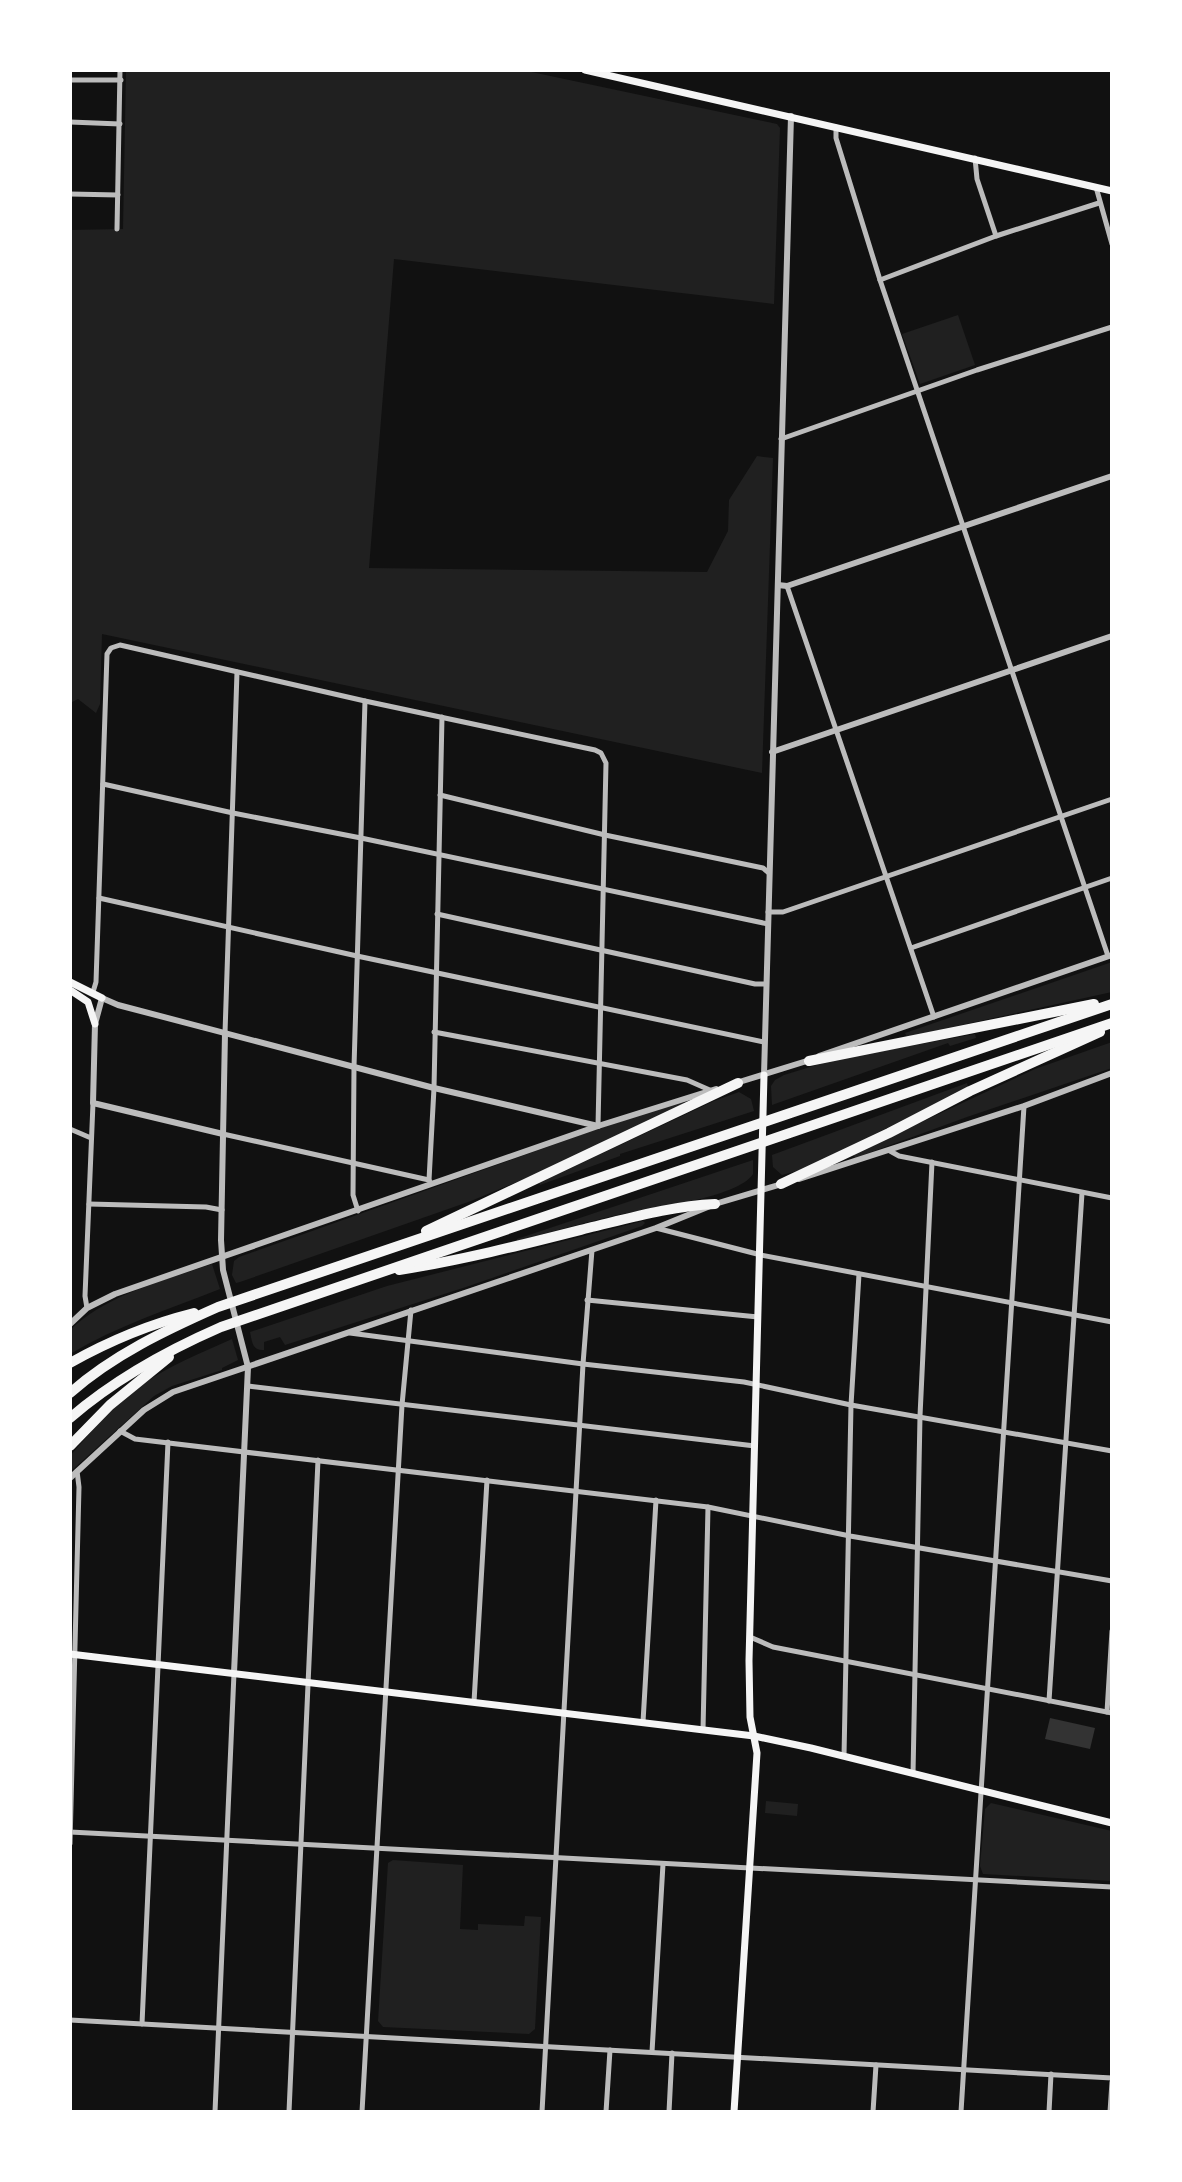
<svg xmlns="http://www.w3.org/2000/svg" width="1182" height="2182" font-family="Figtree,sans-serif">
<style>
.green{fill:#202020}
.water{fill:#333}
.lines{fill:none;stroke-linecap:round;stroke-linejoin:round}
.minor{stroke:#bcbcbc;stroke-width:5}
.tertiary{stroke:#bcbcbc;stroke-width:6}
.secondary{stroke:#f5f5f5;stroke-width:7}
.motorway{stroke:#f5f5f5;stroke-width:10}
</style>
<rect width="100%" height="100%" fill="#111"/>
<g class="green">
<polygon points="126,70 522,70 777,124 780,128 774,304 394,259 369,568 707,572 728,531 729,500 757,456 773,458 762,773 102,634 100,704 96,713 78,699 70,703 70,230 123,229"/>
<polygon points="958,315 975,365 920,384 902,334"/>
<polygon points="1112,962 1112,992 907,1037 905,1033"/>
<polygon points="975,1034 976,1038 950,1046 948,1043 772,1105 771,1086 775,1080 784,1075 833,1060"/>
<polygon points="1112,1042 1112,1068 967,1117 855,1158 853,1154 1035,1069"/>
<polygon points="967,1083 968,1088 804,1169 782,1175 773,1167 772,1155"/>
<polygon points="739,1092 751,1099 754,1111 620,1154 620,1156 540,1185 539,1183 714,1101"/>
<polygon points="676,1101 683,1103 683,1106 570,1160 471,1201 240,1282 236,1283 232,1275 234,1261 239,1257"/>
<path d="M 753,1160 L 753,1174 C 738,1198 647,1209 617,1215 C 583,1223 550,1232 517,1241 L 517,1239 Z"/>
<path d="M 643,1221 L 645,1223 L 642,1226 L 466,1287 L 285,1345 L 280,1337 L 264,1342 L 264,1350 C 252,1351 252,1341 250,1332 L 387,1286 Z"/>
<path d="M 212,1264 L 220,1289 C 169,1309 117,1326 70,1354 L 70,1330 C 108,1294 163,1281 212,1264 Z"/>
<path d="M 232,1339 L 238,1360 L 222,1368 L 222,1370 L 172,1386 L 154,1396 L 70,1472 L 70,1456 C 92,1431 113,1405 140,1386 C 168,1366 201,1353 232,1339 Z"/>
<polygon points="766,1801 798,1804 797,1816 765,1813"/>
<polygon points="991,1803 1112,1831 1112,1881 983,1874 980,1866 985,1809"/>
<polygon points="393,1860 463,1865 460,1929 478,1930 478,1924 524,1926 525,1916 541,1917 535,2029 529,2034 383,2027 378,2021 388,1863"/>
</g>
<polygon class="water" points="1050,1718 1095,1728 1090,1749 1045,1739"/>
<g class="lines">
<g class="minor">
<polyline points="70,80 121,80"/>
<polyline points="70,122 120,124"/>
<polyline points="836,127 836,138 880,280 1108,956"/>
<polyline points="975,158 977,179 996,236"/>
<polyline points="1096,187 1112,244"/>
<polyline points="70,194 118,195"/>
<polyline points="117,229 120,70"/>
<polyline points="880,280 996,236 1099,203"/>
<polyline points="781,439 977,370 1112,327"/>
<polyline points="787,586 934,1017"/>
<polyline points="103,784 233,813 361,838 768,924"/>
<polyline points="440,795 605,835 763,868 769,873"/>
<polyline points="99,898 357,956 764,1042"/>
<polyline points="768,912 783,912 1112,799"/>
<polyline points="437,914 755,984 766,984"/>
<polyline points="911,948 1112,878"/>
<polyline points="93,992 96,982 107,654 111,648 120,645 365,701 595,750 601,753 606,763 598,1126"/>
<polyline points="434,1032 687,1080 712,1091"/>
<polyline points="225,1033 237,672"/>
<polyline points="70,1129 91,1138"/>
<polyline points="223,1134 429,1180 430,1182"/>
<polyline points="890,1151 899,1156 1112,1198"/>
<polyline points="429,1180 434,1088 442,717"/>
<polyline points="89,1204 206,1207 222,1210"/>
<polyline points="358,1211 353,1195 354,1067 365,701"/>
<polyline points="656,1228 761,1255 1112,1322"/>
<polyline points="587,1300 758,1317"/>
<polyline points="87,1308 85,1296 93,1103"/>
<polyline points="350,1333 583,1364 744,1382 851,1405 1112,1451"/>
<polyline points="248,1386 755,1446"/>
<polyline points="120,1431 135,1439 708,1507 850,1536 1112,1581"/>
<polyline points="750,1637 773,1647 1112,1713"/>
<polyline points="1049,1701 1082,1193"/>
<polyline points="474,1702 487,1480"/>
<polyline points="1107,1712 1112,1631"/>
<polyline points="643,1722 656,1500"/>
<polyline points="703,1730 708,1507"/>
<polyline points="844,1756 851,1405 859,1274"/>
<polyline points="913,1774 920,1416 932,1162"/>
<polyline points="70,1832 1112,1887"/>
<polyline points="70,1844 79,1487 77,1471"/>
<polyline points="70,2020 1112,2078"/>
<polyline points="142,2024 168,1442"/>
<polyline points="652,2052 663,1864"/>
<polyline points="215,2112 234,1673"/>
<polyline points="289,2112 318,1460"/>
<polyline points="362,2112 402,1405 411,1310"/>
<polyline points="542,2112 583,1364 592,1250"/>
<polyline points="606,2112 610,2050"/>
<polyline points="669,2112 672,2053"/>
<polyline points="873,2112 876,2065"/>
<polyline points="961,2112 1024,1106"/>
<polyline points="1049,2112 1051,2074"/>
<polyline points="1110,2112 1112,2082"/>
</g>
<g class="tertiary">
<polyline points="778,585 787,586 1112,476"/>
<polyline points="772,752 1112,636"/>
<polyline points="225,1033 221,1240 223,1270 248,1367 234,1673"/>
<polyline points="819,1056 1112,955"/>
<polyline points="764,1075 791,116"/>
<polyline points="736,1083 810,1060"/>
<polyline points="223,1134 93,1103 95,1024 102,998 118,1005 434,1088 598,1126"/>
<polyline points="799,1179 1024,1106 1112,1073"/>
<polyline points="70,1324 87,1308 115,1294 598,1126 716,1089"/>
<polyline points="70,1478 144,1410 173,1392 656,1228 715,1204 782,1184"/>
</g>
<g class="secondary">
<polyline points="585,70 1112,191"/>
<polyline points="70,982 102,998"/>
<polyline points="70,990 88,1002 95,1024"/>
<polyline points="70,1654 754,1736 811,1748 1112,1823"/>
<polyline points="734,2112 757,1753 750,1717 749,1661 764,1075"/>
</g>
<g class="motorway">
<polyline points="809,1061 1094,1004"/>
<polyline points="781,1184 889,1133 970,1091 1100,1032"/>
<polyline points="426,1231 738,1083"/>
<path d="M 399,1270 C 463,1260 525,1244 588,1228 C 630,1218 672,1206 715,1204"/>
<path d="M 70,1363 C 109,1341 150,1324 194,1313"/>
<path d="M 70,1393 C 113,1355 166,1330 218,1307 L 1112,1004"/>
<path d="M 70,1418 C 115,1379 166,1351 221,1327 L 1112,1023"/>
<polyline points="70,1446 110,1405 169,1357"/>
</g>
</g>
<rect width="1182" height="2182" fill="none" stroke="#ffffff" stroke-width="144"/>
</svg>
